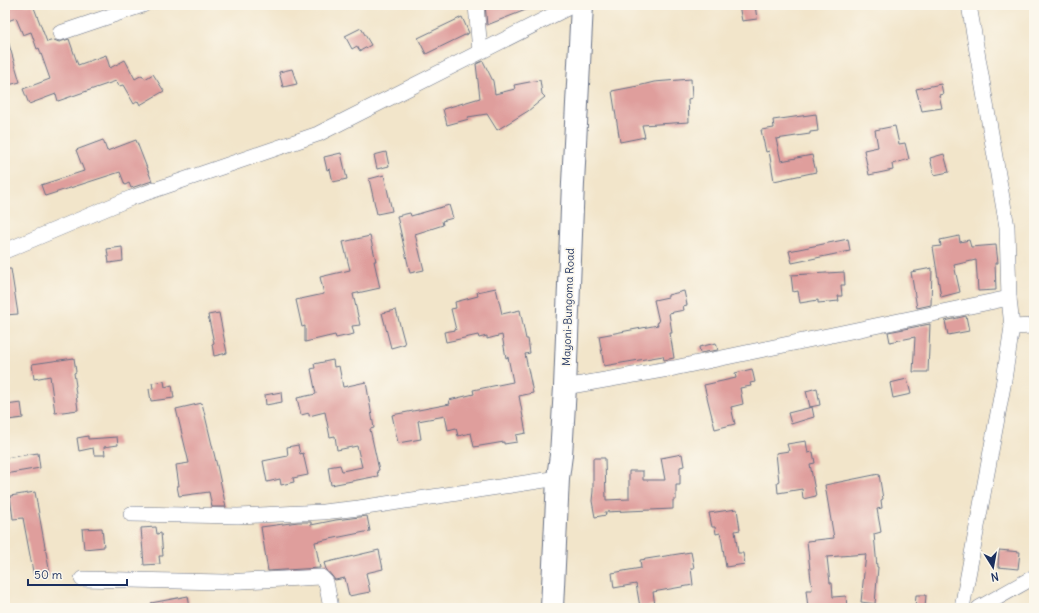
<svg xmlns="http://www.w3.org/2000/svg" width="1039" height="613" font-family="Delius,sans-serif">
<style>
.building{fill:#df9e9c}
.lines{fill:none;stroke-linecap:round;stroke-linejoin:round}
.street-casing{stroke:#666f84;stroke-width:16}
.primary-casing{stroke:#666f84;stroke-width:24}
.street{stroke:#fff;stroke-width:15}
.primary{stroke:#fff;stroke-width:22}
.labels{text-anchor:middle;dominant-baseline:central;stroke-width:3.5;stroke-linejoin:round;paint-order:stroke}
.street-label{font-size:11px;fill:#1b2f5e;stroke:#fbf7ec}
</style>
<rect width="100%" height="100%" fill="#fbf7ec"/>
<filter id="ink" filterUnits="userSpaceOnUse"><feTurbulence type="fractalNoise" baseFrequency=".025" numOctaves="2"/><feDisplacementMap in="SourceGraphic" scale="8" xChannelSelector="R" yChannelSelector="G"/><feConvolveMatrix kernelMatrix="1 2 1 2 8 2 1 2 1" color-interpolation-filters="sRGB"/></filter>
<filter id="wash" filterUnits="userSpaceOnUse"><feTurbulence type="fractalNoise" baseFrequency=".012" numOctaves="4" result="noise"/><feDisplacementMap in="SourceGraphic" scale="16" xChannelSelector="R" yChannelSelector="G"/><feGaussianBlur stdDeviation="0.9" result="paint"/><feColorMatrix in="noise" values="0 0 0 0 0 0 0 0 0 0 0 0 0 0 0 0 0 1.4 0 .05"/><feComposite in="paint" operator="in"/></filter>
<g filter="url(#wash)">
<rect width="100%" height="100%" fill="#f2e5ca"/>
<g id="blocks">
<g class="building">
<polygon points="5,5 33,5 47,42 54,40 59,42 69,39 78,65 106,55 110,68 125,60 135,79 142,75 145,79 153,74 164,91 140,105 138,101 134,104 123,85 119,86 116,81 58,101 56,94 29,104 23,89 50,79 39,48 37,49 31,32 23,35 16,18 5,22"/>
<polygon points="485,5 536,5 536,6 487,25"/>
<polygon points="739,5 755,5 757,19 742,21"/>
<polygon points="462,17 469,33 426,54 418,38"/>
<polygon points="361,28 371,45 360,51 357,46 352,49 345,36"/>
<polygon points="5,41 8,41 20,82 5,86"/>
<polygon points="483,61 493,81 495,94 515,89 514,85 540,80 542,94 545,97 528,111 497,130 487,114 468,117 469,119 447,125 443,109 480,98 476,64"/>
<polygon points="292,69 297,84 283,87 279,72"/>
<polygon points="691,79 692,98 688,99 689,122 642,125 645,137 620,142 612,91 638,86 654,82"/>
<polygon points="941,84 943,94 939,95 942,108 922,111 916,89"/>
<polygon points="816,114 818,131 810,132 810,134 776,139 781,161 812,155 816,172 774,181 769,151 766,152 761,130 774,128 773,120"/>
<polygon points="895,126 899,144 905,143 909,159 892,164 893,170 869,175 864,150 878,147 875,130"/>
<polygon points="103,140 107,151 136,140 152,181 131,188 129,183 125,185 120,172 45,196 41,185 84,171 76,150"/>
<polygon points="386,152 389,166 377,169 374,155"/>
<polygon points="341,153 347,179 333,182 330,169 327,170 324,157"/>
<polygon points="944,154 949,172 934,175 930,158"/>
<polygon points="384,175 392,211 377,214 369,179"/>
<polygon points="449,205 453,218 442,221 443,225 415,234 424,270 410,273 397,216 410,213 411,216"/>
<polygon points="370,236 376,261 374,261 380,288 353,294 360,325 352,326 354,334 336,338 335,335 305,342 305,326 302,327 296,300 324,294 320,277 350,270 343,242"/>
<polygon points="959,236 960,242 969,240 971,247 996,245 998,263 995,263 996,290 978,291 976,260 954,265 960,292 941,297 933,247 941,246 940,240"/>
<polygon points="848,239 850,251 792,263 789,251"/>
<polygon points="122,247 123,261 109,263 107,249"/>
<polygon points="932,268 931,305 917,308 911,272"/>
<polygon points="5,269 11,269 18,314 5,315"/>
<polygon points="844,272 845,285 841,285 842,296 838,296 839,301 818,303 818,300 800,303 798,291 793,292 791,275"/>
<polygon points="496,288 502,314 520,310 526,339 528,339 530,353 525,354 533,393 519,396 526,433 516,435 517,442 504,444 504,442 474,447 471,433 458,436 456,428 448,430 445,416 418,421 421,439 398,443 392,415 450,404 449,400 474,394 473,390 513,382 508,357 506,358 502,335 487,339 487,336 479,338 478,335 446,342 444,332 456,330 451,309 456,308 455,302 478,296 477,292"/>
<polygon points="684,291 687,305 683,306 684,310 669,313 672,333 670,333 674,358 664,360 663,356 604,366 599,336 658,325 657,323 659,322 654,300 668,297 668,295"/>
<polygon points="396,310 405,344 391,348 382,313"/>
<polygon points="219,313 227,353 214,356 212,344 214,343 208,315"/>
<polygon points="966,316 969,331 948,335 945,321"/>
<polygon points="930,324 928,372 913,372 915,337 890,342 888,332"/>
<polygon points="716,343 718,350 700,353 699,347"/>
<polygon points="74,358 76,372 74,373 76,386 75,387 78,410 55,413 50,376 34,379 32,364"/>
<polygon points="333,360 334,367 339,366 343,387 366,382 374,428 370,429 379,470 377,471 378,476 331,485 328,467 340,465 342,471 362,467 357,446 337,450 335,436 330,437 325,412 309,416 309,413 301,415 297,398 316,394 311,369 315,368 314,364"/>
<polygon points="752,369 755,382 750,383 751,386 740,388 743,404 731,407 735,424 715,429 704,385 736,378 735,373"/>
<polygon points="907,379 911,394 893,398 890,383"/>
<polygon points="164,381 165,387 172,385 174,398 151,401 149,389 153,388 152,383"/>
<polygon points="817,388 820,405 810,407 806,391"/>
<polygon points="281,392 282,402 266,405 265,395"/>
<polygon points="21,403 23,418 8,420 6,405"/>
<polygon points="202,403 218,470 226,507 212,507 209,492 179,496 177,486 179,486 176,465 189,463 176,409"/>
<polygon points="812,407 814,417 791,424 788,413"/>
<polygon points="88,436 88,439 117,437 118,445 104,447 105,455 94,455 93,448 79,451 77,438"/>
<polygon points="806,441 808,453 813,452 815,463 810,464 816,496 803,499 802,489 778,493 777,482 779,482 776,453 789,451 787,444"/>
<polygon points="298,445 300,454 303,453 308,475 293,478 294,482 281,485 280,479 267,482 263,461 288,456 287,447"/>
<polygon points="38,453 40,468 5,474 5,458"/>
<polygon points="682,454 684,466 680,467 680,485 676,485 676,500 673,500 673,509 605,512 606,515 595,517 592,501 593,491 593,458 605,458 606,500 629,499 629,471 643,471 643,480 665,480 661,458"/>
<polygon points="879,474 883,499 881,500 882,508 877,509 881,532 874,534 877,567 878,567 875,604 861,602 866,554 827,557 830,583 832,583 833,597 846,596 847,608 808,608 806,590 812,590 807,541 834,538 825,485"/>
<polygon points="35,492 50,574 34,577 23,518 13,519 10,496"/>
<polygon points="737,509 740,530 735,531 738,553 743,553 745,564 726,567 721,536 720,533 716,534 715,527 712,527 709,513"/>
<polygon points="367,516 370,531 315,542 320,568 268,571 261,527 298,522 311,522 311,525 336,520"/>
<polygon points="156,527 157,534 161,533 163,556 159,556 160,564 144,565 141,528"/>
<polygon points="102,528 104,547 84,549 82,529"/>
<polygon points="379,550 383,569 366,573 370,592 349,596 345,578 335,580 332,576 326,569 324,563"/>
<polygon points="999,550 1020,552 1018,569 998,567"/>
<polygon points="691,552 694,568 691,568 693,585 653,592 655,605 640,607 636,584 614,588 612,573 641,568 640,560"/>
<polygon points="916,595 926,595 925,608 915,608"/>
<polygon points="188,596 190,608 151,608 151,603"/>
</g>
</g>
</g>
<g filter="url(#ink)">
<use href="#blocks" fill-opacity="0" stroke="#666f84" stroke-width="1"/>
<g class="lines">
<g class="street-casing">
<g id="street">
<polyline points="476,5 480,51"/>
<polyline points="60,33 143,5"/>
<polyline points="5,251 131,198 318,134 573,5"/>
<polyline points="1012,327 1034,326"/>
<polyline points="565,387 674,368 1009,298"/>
<polyline points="131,514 238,516 323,512 359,508 558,478"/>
<polyline points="82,579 224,582 321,577 326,582 331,608"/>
<polyline points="962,608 1003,386 1012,327 1009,298 1007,227 969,5"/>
<polyline points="979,608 1034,577"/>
</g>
</g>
<g class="primary-casing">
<polyline id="primary" points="552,608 558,478 561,455 565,387 573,183 582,5"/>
</g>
<use href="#street" class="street"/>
<use href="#primary" class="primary"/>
</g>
</g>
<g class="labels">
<g class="street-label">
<text transform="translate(568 307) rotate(-88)">Mayoni-Bungoma Road</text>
</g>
</g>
<rect width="1039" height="613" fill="none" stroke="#fbf7ec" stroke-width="20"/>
<g transform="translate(993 567) rotate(169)" stroke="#fbf7ec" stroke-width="3" paint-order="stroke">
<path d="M0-3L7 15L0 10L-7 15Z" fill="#1b2f5e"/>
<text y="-6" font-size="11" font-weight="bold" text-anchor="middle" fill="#1b2f5e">N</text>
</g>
<path d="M28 579v6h99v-6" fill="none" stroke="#1b2f5e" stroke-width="2"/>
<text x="34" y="579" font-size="12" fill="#1b2f5e" stroke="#fbf7ec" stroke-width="3" paint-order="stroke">50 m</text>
</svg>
